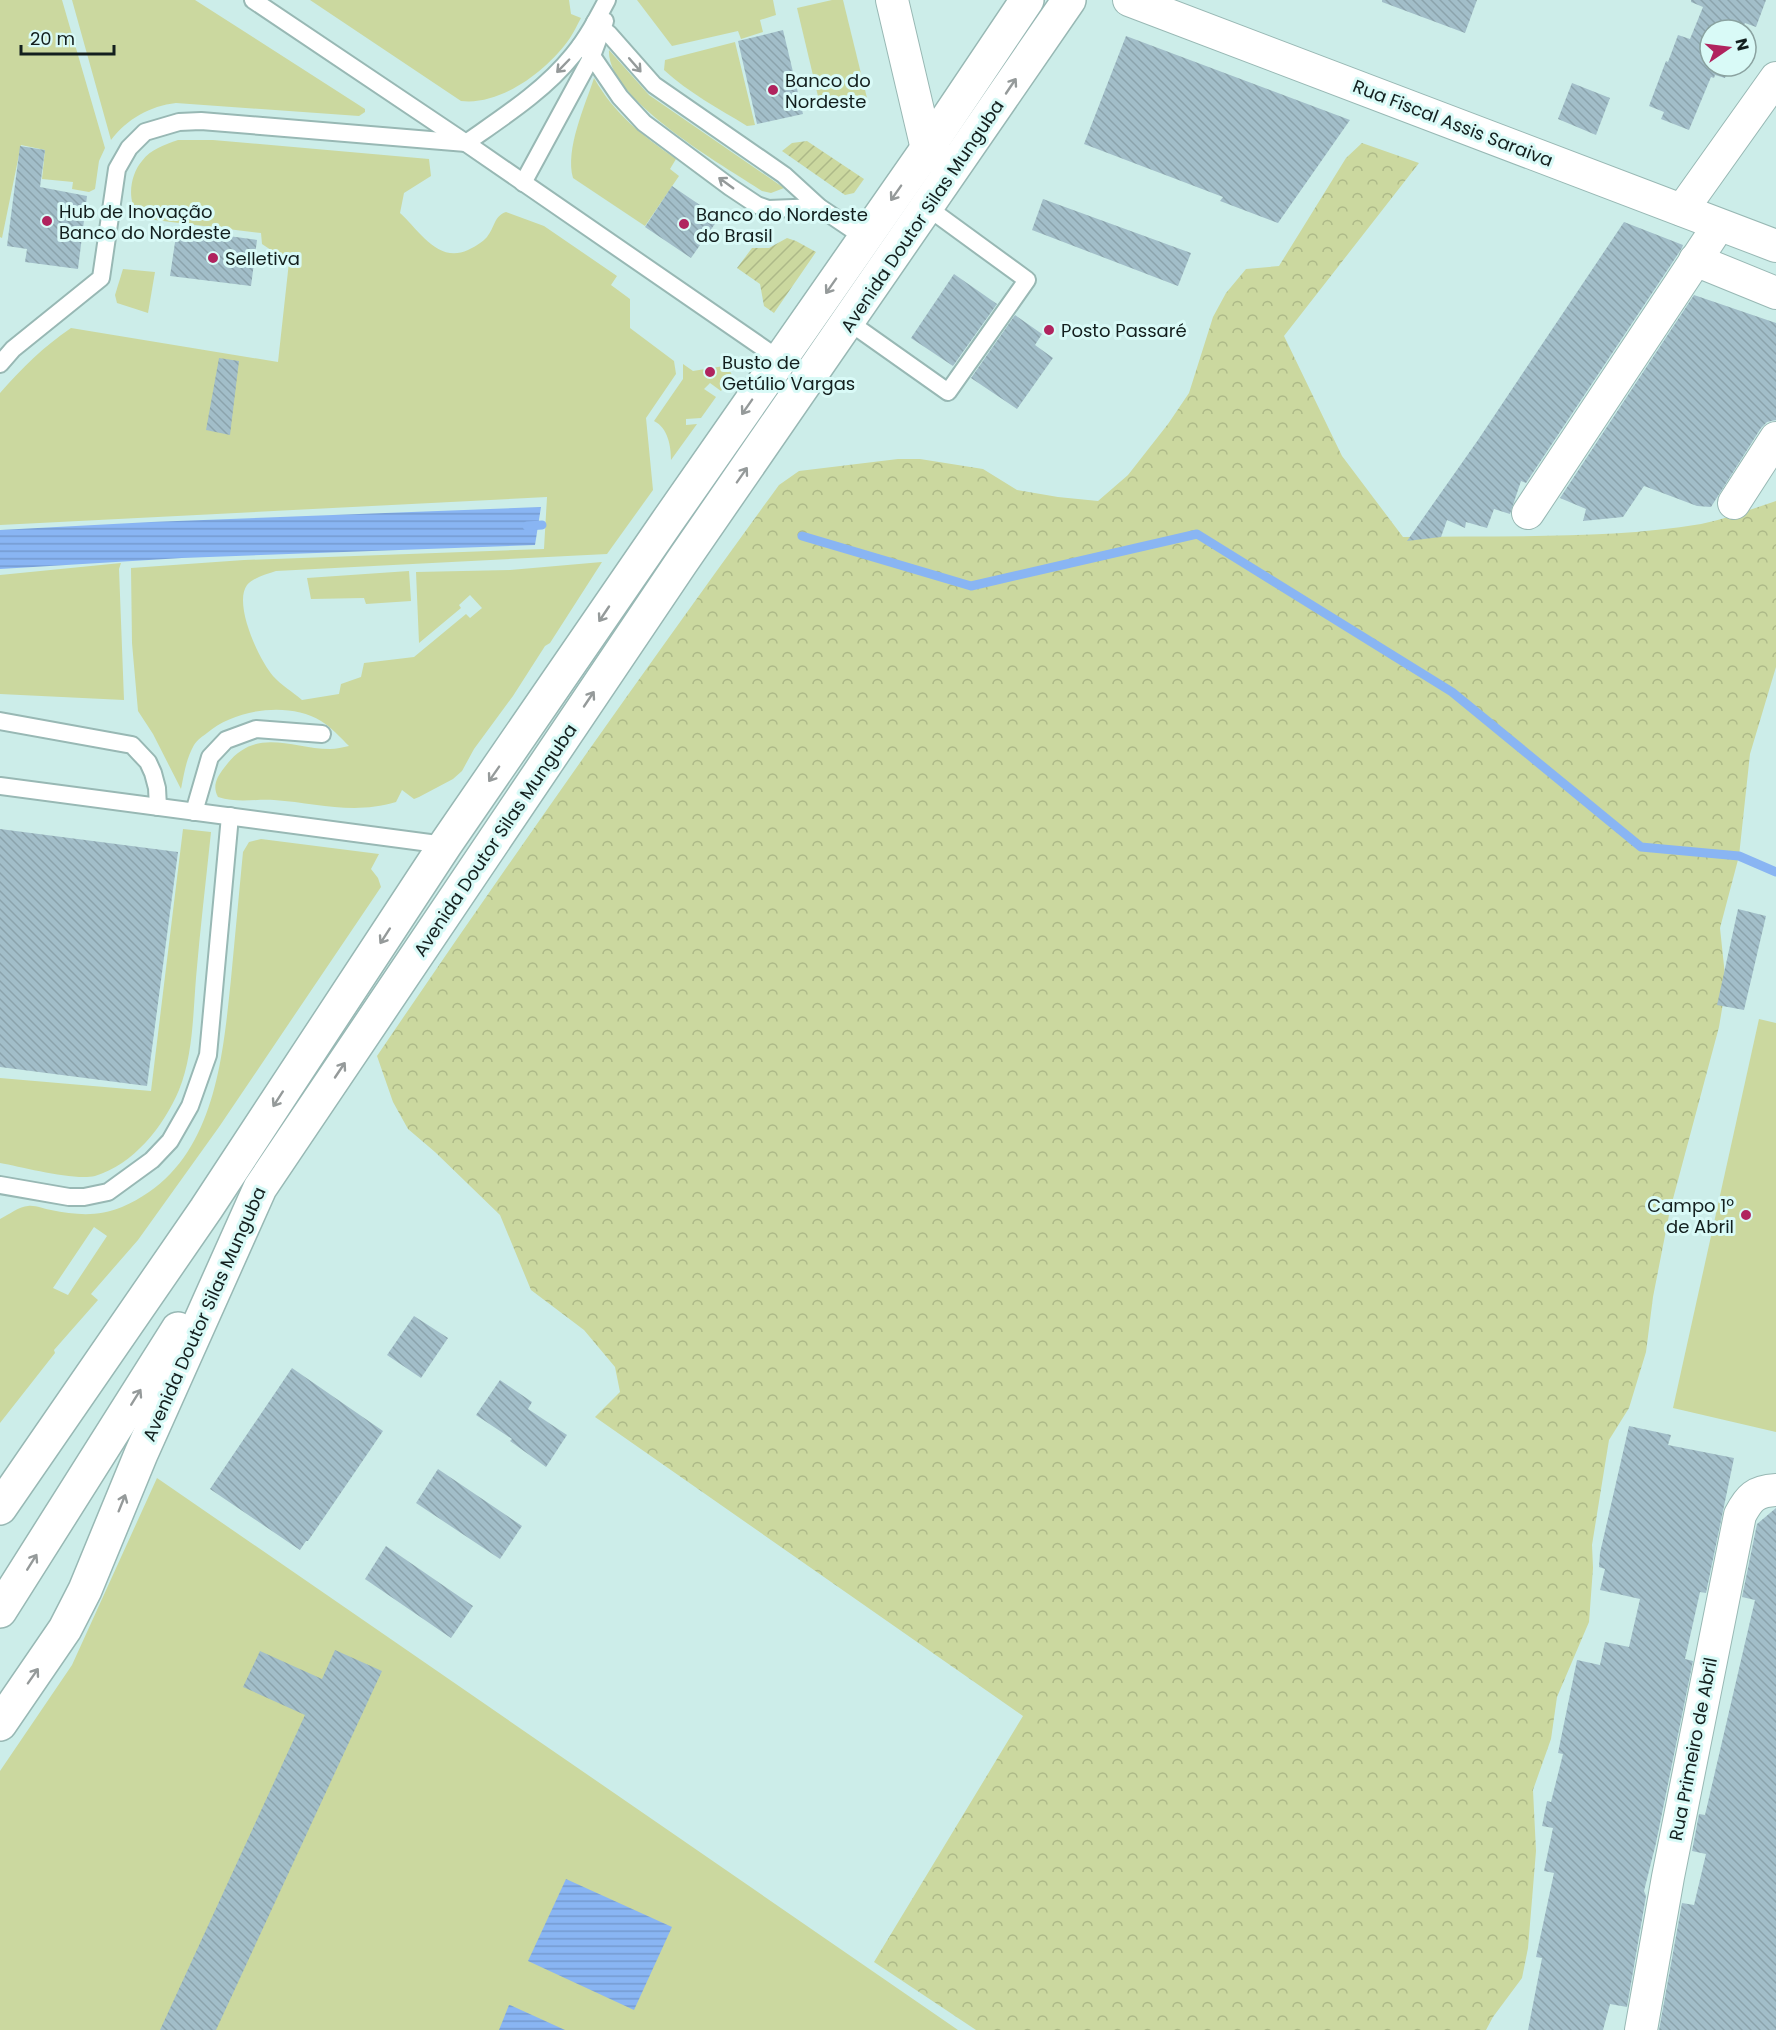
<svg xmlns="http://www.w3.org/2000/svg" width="1776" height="2030" font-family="Poppins,sans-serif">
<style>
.grass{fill:#cbd89f;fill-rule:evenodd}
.forest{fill:url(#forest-crowns)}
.garden{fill:url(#garden-furrows)}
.water{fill:url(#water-rules)}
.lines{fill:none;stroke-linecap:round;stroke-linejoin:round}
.stream{stroke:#89b5f3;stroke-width:9}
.building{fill:url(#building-back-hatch)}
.lane-casing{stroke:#98b8b4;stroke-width:20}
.street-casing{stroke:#98b8b4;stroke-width:34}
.primary-casing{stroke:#98b8b4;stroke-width:36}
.lane{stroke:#fff;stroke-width:16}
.street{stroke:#fff;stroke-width:32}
.primary{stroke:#fff;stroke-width:33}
.oneway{stroke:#959a9a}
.poi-dot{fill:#b0235e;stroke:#d9faf7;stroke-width:2}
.labels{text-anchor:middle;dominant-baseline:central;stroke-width:6;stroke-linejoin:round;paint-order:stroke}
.poi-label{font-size:18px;fill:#131f1e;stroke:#d9faf7;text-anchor:start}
.street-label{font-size:18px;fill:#131f1e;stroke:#d9faf7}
</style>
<defs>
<pattern id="forest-crowns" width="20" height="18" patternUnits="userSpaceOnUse" patternTransform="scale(1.5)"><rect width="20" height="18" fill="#cbd89f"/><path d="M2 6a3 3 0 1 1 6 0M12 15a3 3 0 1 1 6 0" fill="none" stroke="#adb988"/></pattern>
<pattern id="garden-furrows" width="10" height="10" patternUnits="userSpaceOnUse" patternTransform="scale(1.5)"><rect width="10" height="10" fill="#cbd89f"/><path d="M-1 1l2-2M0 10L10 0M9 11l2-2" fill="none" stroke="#adb988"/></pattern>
<pattern id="water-rules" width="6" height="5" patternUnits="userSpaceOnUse" patternTransform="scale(1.5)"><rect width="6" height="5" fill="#89b5f3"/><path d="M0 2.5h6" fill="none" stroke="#759bd0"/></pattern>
<pattern id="building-back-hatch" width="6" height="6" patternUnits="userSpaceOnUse" patternTransform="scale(1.5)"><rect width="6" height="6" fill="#a2bec9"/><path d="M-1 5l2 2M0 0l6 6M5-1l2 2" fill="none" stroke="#8ba3ac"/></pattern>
</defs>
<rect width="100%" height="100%" fill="#ccede9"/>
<g class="grass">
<polygon points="0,0 62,0 105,148 99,161 95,189 89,192 72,189 73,182 42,179 45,150 21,145 2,238 0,237"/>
<path d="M 72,0 L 195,0 L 365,109 L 365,112 L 359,116 L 176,103 C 150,106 127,119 111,140 Z"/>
<path d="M 310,0 L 569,0 L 571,14 L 581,18 C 577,25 574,32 570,38 C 548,70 501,106 461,101 Z"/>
<polygon points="637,0 773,0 776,15 760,20 763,32 741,39 738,31 672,46"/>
<polygon points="832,0 843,0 867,98 821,109 797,8"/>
<path d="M 735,42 L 755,125 L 747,126 C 718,108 689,93 664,70 L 665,60 Z"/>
<path d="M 609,50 L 649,95 L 784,188 L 771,193 L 762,191 C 724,166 606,99 609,50 Z"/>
<path d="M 594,78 C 615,115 642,135 676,159 L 670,169 L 679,176 L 645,226 L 573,178 C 565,149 585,106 594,78 Z"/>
<path d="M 178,140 L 213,140 L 429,159 L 431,176 L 404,193 L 400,213 C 419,230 438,264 468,250 C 474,247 483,242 487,237 C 495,227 494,216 506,212 L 544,226 L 617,276 L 611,285 L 630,299 L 630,328 L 674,361 L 676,374 L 646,418 L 653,490 L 607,554 L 276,571 C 267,574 254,577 247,585 C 233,604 259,660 273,676 C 281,685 293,692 302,700 L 339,694 L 341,684 L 361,677 L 364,663 L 414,657 L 466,614 L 470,618 L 482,608 L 470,595 L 459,605 L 461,608 L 419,643 L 416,572 L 510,570 L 602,562 L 550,643 L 545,646 L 513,696 L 474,749 L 462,771 L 453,779 L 419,797 L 414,799 L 402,790 L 396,802 C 353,815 317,803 274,800 C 254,799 237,803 218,797 C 212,786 217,777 224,768 C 255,725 290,749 330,749 C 336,749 343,747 349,746 C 341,738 331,727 321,721 C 289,701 235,709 207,733 C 203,736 197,740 194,745 C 186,759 184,774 181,789 L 153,734 L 138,711 L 132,643 L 131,568 L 244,560 L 544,549 L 547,497 L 0,525 L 0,393 C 22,368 43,347 71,328 L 278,362 L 289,262 L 262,244 L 261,233 L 155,220 C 149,219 142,218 138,213 C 126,200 131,173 142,161 C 151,149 164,145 178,140 Z"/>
<polygon points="123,269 155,272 148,313 117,303 115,295"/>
<path d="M 683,364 L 693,371 L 724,366 L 729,369 L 732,375 L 721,391 L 710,383 L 704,389 L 716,397 L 701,418 L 686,419 L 686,425 L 697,424 L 671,460 C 671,446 668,428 654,421 L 683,379 Z"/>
<polygon points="121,563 119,569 124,700 0,694 0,575"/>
<polygon points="409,571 411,601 366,604 364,598 311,599 307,578"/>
<path d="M 183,829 L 211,832 C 206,881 200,929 196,978 C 193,1014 193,1056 179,1090 C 164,1126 133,1165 95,1176 C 74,1181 23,1167 0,1163 L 0,1078 L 151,1091 Z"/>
<path d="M 261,839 L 379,854 L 371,869 L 378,878 L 381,887 L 219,1127 L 138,1240 L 91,1294 L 98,1300 L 54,1350 L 55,1353 L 0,1423 L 0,1219 C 8,1215 20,1206 28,1206 C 35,1205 44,1209 51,1210 C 76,1215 98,1217 122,1207 C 214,1168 222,1064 231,979 C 235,936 239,894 243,852 L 249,842 ZM 94,1227 L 107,1236 L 68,1295 L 53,1288 Z"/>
<polygon points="1759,1019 1776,1023 1776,1432 1673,1408"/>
<polygon points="157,1478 958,2030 0,2030 0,1771 72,1665"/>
</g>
<path class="forest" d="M 1362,143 L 1419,163 L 1284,336 L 1342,456 L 1403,537 C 1501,535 1606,540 1701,524 C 1727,519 1751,509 1776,501 L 1776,667 L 1750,754 L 1739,856 L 1720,928 L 1726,985 L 1719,1027 L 1670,1210 L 1653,1297 L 1646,1352 L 1629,1408 L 1609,1440 L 1592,1545 L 1593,1568 L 1589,1622 L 1557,1697 L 1551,1739 L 1533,1790 L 1536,1851 L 1528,1948 L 1522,1978 L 1493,2017 L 1486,2030 L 976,2030 L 874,1962 L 1023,1716 L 595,1417 L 620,1392 L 615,1367 L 584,1330 L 531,1290 L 500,1215 L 435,1152 L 408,1129 L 393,1102 L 377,1056 C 508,863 642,673 779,485 L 799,471 L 898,459 L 920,459 L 983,469 L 1017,490 L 1058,497 L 1098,501 L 1128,475 L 1168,424 L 1189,393 L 1213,317 L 1226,293 L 1246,269 L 1279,266 L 1346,158 Z"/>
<g class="garden">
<polygon points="807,141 864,179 854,193 845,195 782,151 792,143"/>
<polygon points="787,238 796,241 816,252 774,313 764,306 760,284 737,268 752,248 769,248"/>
</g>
<g class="water">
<polygon points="541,507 535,545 182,558 0,569 0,530 151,522"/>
<polygon points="566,1879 672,1927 634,2010 528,1961"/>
<polygon points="509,2005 510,2005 565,2030 499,2030"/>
</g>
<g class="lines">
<g class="stream">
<polyline points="527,526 542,525"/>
<polyline points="802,536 971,586 1197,534 1452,692 1641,847 1739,856 1776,872"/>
</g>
</g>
<g class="building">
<polygon points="1382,0 1477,0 1465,33 1382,2"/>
<polygon points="1691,0 1766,0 1756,27 1745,23 1742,30 1710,30 1710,66 1729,66 1725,78 1715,75 1714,78 1711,77 1689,130 1661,119 1664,112 1649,106 1666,61 1668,62 1678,35 1690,39 1703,7 1691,2"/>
<polygon points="783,30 803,114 757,124 738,41"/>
<polygon points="1126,36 1350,120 1278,223 1220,201 1223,197 1084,144"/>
<polygon points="1572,83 1610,98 1596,135 1558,119"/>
<polygon points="20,146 45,150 40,187 87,196 78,269 25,262 27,249 7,246"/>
<polygon points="672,186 719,218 691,258 645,227"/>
<polygon points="1043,199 1191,253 1178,286 1032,230"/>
<polygon points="1624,222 1683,245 1682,248 1526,483 1521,481 1510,514 1494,509 1487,528 1466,522 1465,528 1447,520 1441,537 1407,541 1478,440"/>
<polygon points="177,229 257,240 251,286 170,276"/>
<polygon points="954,274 997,304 953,366 911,338"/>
<polygon points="1694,295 1776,323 1776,420 1767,422 1761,428 1711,507 1697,506 1644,486 1623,517 1583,521 1586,509 1560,498"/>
<polygon points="1015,315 1042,334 1035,345 1053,358 1017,409 971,378"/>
<polygon points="219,358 239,361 230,435 206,430"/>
<polygon points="0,829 178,852 147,1086 0,1067"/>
<polygon points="1738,909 1766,916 1744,1010 1717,1005"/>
<polygon points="414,1316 448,1338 421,1378 387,1355"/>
<polygon points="292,1368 383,1431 308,1541 306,1541 300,1550 210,1489"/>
<polygon points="500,1380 532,1402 528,1409 567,1435 546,1467 510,1441 512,1439 476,1415"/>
<polygon points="1629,1426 1671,1435 1668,1445 1734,1458 1706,1593 1700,1592 1685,1659 1693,1661 1656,1843 1644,1891 1646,1896 1627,2007 1610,2004 1603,2030 1528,2030 1542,1958 1536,1957 1554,1873 1544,1871 1553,1828 1542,1826 1547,1801 1551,1802 1563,1754 1558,1753 1577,1660 1600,1665 1605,1642 1629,1647 1640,1599 1600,1590 1605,1569 1599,1567 1600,1553"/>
<polygon points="438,1469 522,1526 500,1559 416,1503"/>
<polygon points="1776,1508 1776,2030 1659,2030 1682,1903 1694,1905 1706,1854 1692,1851 1699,1814 1705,1815 1755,1600 1742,1597 1757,1524"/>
<polygon points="386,1546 473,1606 451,1638 365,1579"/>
<polygon points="335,1650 382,1671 216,2030 160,2030 305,1715 243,1687 260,1651 322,1679"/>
</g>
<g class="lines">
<g class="lane-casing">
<g id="lane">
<polyline points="253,0 466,143 785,363"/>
<polyline points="595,22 609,34 654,85 784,175 819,207 865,238"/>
<polyline points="581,45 592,56 620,97 644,123 730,187 757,205 768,209 819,207"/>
<polyline points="523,183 592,56 605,21"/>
<polyline points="849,322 948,392 1027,280 927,207"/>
<path d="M 0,364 L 13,349 L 101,278 L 117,169 L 129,148 L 145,132 L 179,122 L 201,121 L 466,143 C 503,117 544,91 573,55 C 587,38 597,19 607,0"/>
<polyline points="0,721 132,745 148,762 153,773 157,788 158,807"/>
<polyline points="0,786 445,845"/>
<polyline points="194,812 210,757 226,740 256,729 322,734"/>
<polyline points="0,1185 69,1197 84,1197 108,1192 152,1160 170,1141 190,1106 208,1055 230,816"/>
</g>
</g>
<g class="street-casing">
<g id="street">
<polyline points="892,0 927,149 943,161"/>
<polyline points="1129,0 1776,246"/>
<polyline points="1682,210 1776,78"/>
<polyline points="1695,260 1776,293"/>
<polyline points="1734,503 1776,438"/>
<polyline points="1528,513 1719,225"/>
<path d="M 1641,2030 L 1668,1877 L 1740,1515 C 1749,1498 1755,1491 1776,1490"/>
</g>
</g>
<g class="primary-casing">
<g id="primary">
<polyline points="0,1508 206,1209 445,845 667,522 927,149 1027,0"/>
<polyline points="0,1611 178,1329"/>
<polyline points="0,1724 65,1629 85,1590 141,1454 260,1188 681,563 1069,0"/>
</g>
</g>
<use href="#lane" class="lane"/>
<use href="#street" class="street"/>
<use href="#primary" class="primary"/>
</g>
<defs><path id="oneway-shaft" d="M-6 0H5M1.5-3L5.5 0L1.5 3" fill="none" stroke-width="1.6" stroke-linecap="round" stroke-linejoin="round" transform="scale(1.5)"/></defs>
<g class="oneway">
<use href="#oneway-shaft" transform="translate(635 65) rotate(49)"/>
<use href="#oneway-shaft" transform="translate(563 66) rotate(134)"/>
<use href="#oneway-shaft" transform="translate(1011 86) rotate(-56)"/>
<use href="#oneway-shaft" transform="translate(726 183) rotate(-144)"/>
<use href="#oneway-shaft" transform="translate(896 193) rotate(125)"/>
<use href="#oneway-shaft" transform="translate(831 286) rotate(125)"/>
<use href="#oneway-shaft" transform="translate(747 407) rotate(125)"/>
<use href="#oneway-shaft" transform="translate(742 475) rotate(-55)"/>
<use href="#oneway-shaft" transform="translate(604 614) rotate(124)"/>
<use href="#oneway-shaft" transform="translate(589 699) rotate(-56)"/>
<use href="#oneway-shaft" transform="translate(494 774) rotate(125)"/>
<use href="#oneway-shaft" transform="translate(385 936) rotate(123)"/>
<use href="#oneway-shaft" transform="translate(340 1070) rotate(-56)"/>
<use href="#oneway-shaft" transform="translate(278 1099) rotate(123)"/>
<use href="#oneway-shaft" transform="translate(136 1397) rotate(-58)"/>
<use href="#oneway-shaft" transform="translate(122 1503) rotate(-68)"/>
<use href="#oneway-shaft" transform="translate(32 1562) rotate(-58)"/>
<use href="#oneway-shaft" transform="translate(33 1676) rotate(-55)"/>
</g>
<g class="poi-dot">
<circle cx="773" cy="90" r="6"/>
<circle cx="47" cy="221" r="6"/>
<circle cx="684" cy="224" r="6"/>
<circle cx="213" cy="258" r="6"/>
<circle cx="1049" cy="330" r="6"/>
<circle cx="710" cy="372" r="6"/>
<circle cx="1746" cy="1215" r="6"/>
</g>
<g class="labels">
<g class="poi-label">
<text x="785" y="80">Banco do<tspan x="785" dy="21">Nordeste</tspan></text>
<text x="59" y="211">Hub de Inovação<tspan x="59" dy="21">Banco do Nordeste</tspan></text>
<text x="696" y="214">Banco do Nordeste<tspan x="696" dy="21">do Brasil</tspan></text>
<text x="225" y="258">Selletiva</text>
<text x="1061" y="330">Posto Passaré</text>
<text x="722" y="362">Busto de<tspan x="722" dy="21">Getúlio Vargas</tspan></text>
<text x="1734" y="1205" text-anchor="end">Campo 1º<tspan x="1734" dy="21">de Abril</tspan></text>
</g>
<g class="street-label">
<text transform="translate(1453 123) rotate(21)">Rua Fiscal Assis Saraiva</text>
<text transform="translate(922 216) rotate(-56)">Avenida Doutor Silas Munguba</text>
<text transform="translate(495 840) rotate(-56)">Avenida Doutor Silas Munguba</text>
<text transform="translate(204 1314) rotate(-66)">Avenida Doutor Silas Munguba</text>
<text transform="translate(1693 1749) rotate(-79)">Rua Primeiro de Abril</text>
</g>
</g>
<g transform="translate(1728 48) rotate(76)"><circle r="28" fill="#d9faf7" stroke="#8aa2a0" stroke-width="1.5"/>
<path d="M0-4.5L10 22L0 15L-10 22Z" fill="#b0235e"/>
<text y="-9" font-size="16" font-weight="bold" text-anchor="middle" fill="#131f1e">N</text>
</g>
<path d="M21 45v9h93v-9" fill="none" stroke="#131f1e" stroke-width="3"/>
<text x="30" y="45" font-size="18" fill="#131f1e" stroke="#d9faf7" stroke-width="4.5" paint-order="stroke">20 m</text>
</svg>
